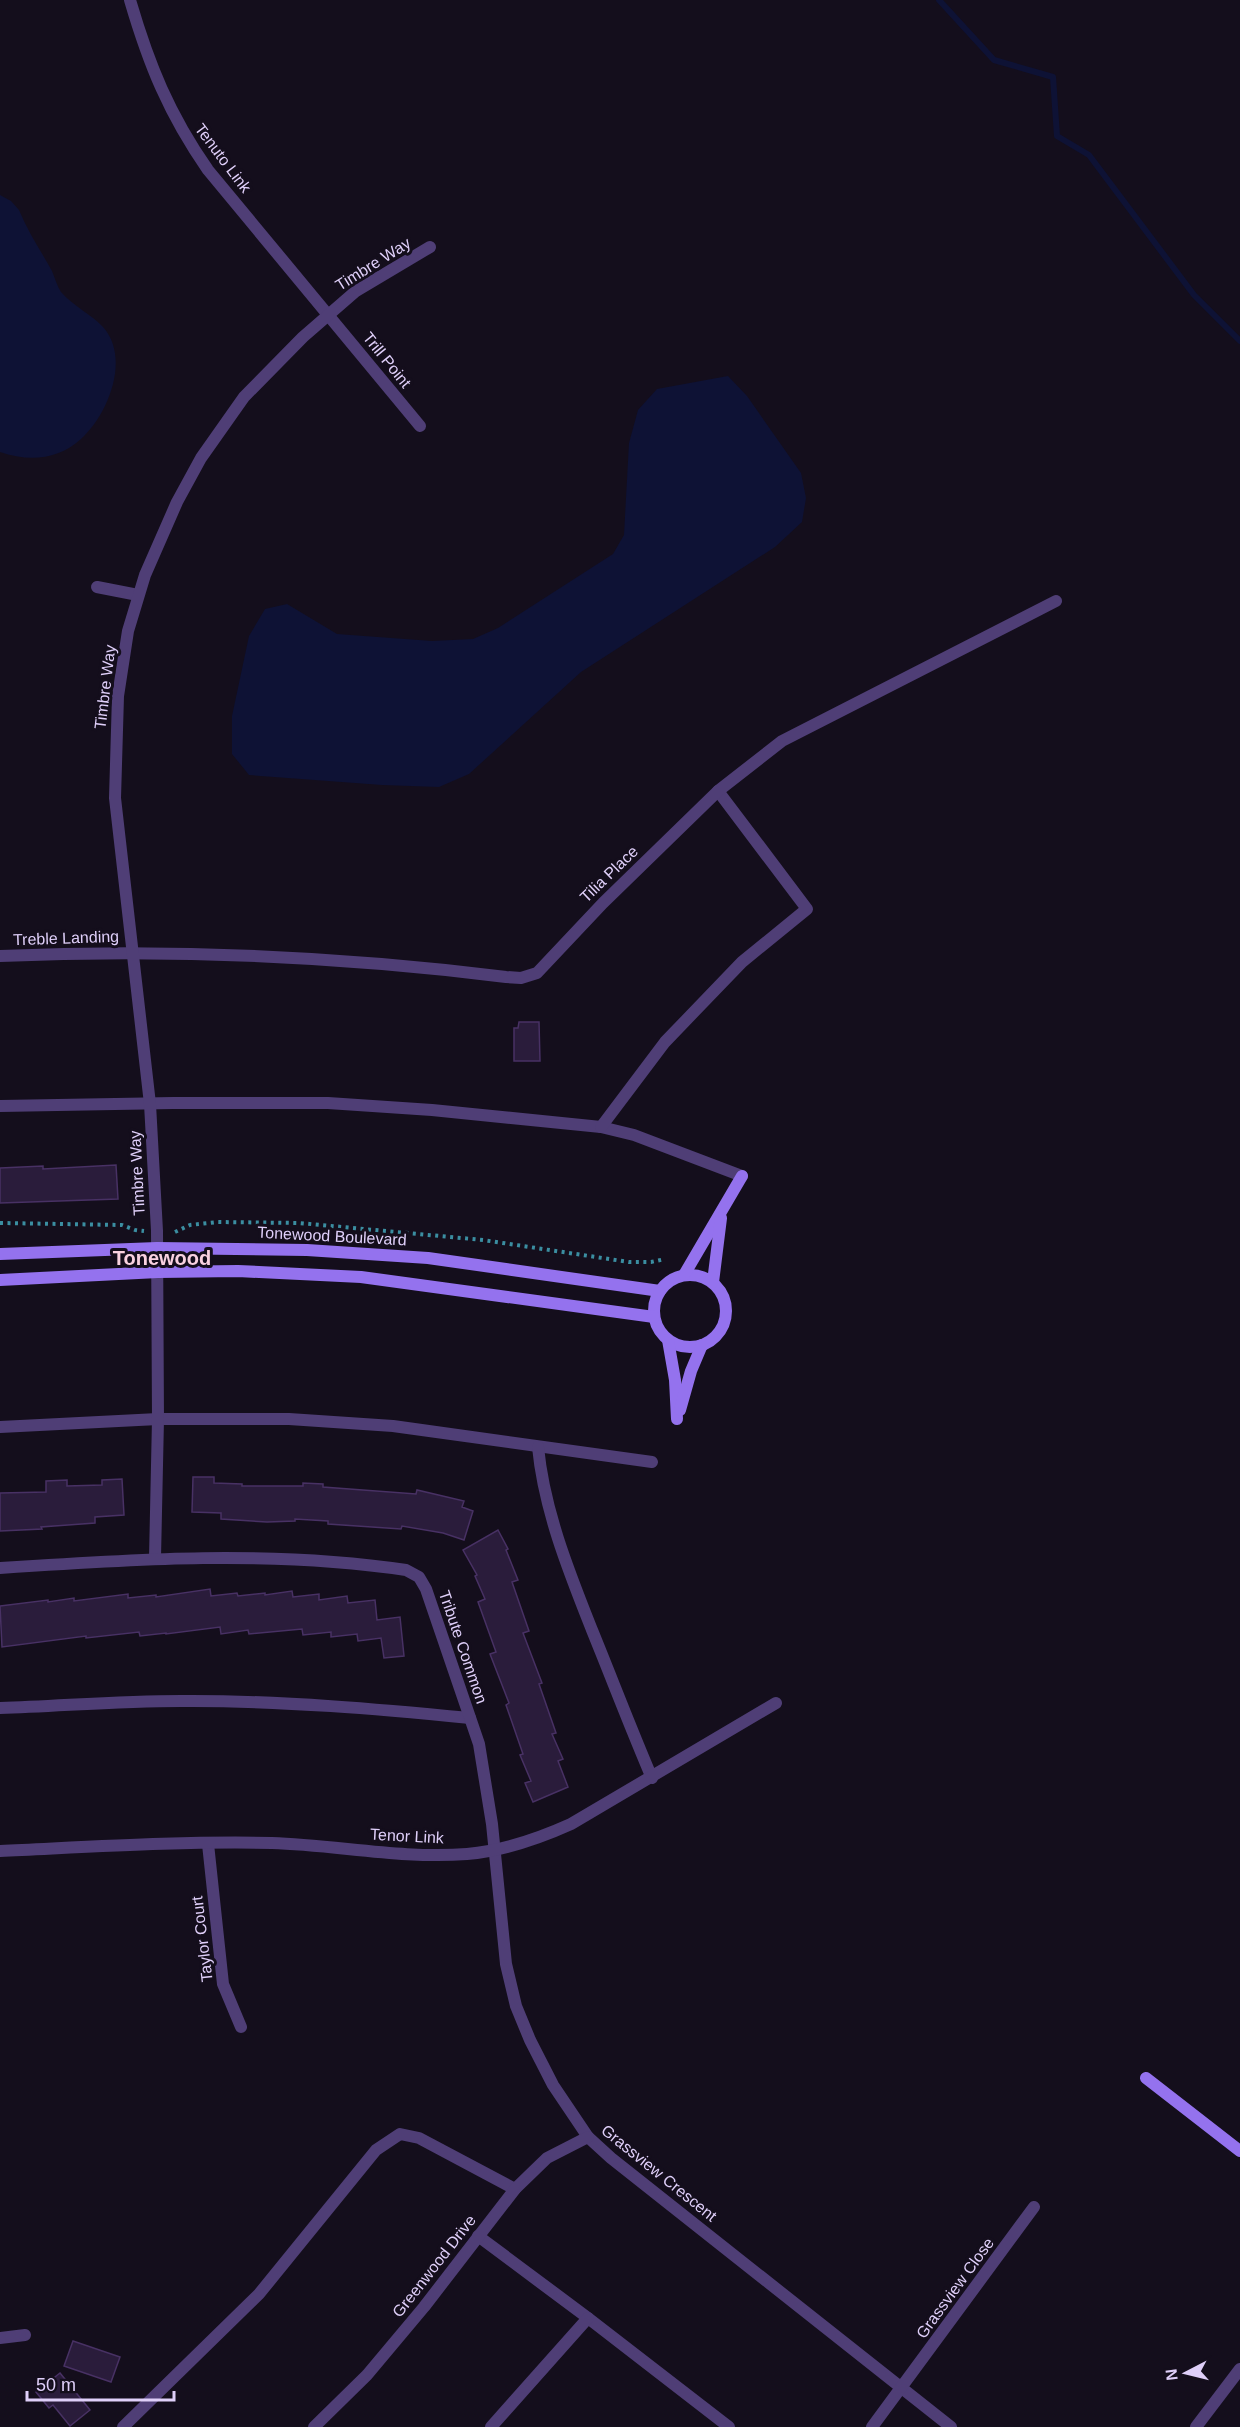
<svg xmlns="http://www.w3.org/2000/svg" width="1240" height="2427" font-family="Helvetica,sans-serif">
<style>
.water{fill:#0e1235}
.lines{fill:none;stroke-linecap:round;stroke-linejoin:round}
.stream{stroke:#0e1235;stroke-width:6}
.building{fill:#2a1c3b;stroke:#483164;stroke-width:1.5}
.path{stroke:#3b8ea1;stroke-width:4;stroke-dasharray:3 4.5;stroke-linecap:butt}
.lane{stroke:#4f3e76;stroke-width:12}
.street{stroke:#4f3e76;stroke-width:12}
.secondary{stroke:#9472ee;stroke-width:12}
.labels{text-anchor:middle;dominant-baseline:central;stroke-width:6;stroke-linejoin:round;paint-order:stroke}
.street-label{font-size:16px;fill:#dfcff9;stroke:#140e1c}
.quarter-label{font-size:20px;font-weight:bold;fill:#f9d1e0;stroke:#140e1c}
</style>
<rect width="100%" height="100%" fill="#140e1c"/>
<g class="water">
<path d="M 0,195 L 11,201 L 19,210 C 28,232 41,251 52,271 C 55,278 57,286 61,292 C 73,306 91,314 103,327 C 131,358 108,415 81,439 C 58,460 29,462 0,452 Z"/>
<polygon points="728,376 747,396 801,473 806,498 802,522 775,547 581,672 469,774 439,787 382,785 249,775 232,754 232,716 249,636 265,609 287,604 337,634 432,641 473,639 498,628 613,554 624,535 629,443 638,410 657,389"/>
</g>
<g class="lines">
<polyline class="stream" points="939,0 994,60 1053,77 1057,136 1089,155 1194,295 1240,341"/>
</g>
<g class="building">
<polygon points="519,1022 539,1022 540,1061 514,1061 514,1028 518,1028"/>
<polygon points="116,1165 118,1199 0,1203 0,1168 43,1166 43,1169"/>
<polygon points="193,1477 214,1477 214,1483 242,1484 242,1486 303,1486 303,1483 323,1484 323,1487 416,1494 417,1490 464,1501 462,1507 473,1511 464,1540 443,1533 402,1526 401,1529 328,1524 328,1521 295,1519 295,1521 267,1522 221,1519 221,1513 192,1512"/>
<polygon points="122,1479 124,1515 95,1517 95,1523 41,1527 42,1529 0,1531 0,1493 46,1492 46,1481 67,1480 67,1486 102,1485 102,1480"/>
<polygon points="498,1530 508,1549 506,1550 518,1580 512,1582 529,1631 523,1633 542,1683 539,1684 556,1733 552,1734 563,1759 558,1761 568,1787 533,1802 525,1783 531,1781 520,1755 523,1754 506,1705 509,1703 490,1654 496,1652 478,1602 485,1599 475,1576 477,1575 463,1550"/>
<polygon points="210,1589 211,1596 237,1593 238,1596 265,1593 265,1595 292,1591 293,1597 319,1594 319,1600 347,1596 348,1603 375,1600 377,1620 400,1617 404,1656 384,1658 381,1638 358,1641 357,1634 331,1637 331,1632 303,1635 302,1629 249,1634 248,1630 221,1634 220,1627 166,1634 166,1633 140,1636 139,1632 86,1638 86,1636 2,1647 0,1606 48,1600 48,1602 74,1598 74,1601 128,1594 128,1598 156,1595 156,1597"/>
<polygon points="73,2341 120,2357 111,2382 64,2366"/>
<polygon points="60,2373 90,2410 70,2426 53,2405 49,2408 36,2392"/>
</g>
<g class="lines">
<g class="path">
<polyline points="0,1223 122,1225 135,1230 144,1231"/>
<polyline points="175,1232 190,1225 218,1222 299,1223 483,1240 629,1262 651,1262 665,1259"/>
</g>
<g class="lane">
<polyline points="0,1106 173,1103 328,1103 432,1110 601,1127 634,1135 742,1176"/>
<polyline points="601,1127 665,1042 742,962 807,909 718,791"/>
<polyline points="0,1427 158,1419 289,1419 393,1426 652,1462"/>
<path d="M 538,1447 C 544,1510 569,1572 592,1630 C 612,1679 631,1729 652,1778"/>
<path d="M 0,1708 C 64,1706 128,1700 192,1701 C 285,1701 377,1709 470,1718"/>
<polyline points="478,2236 588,2318 729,2427"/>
<polyline points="123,2427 259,2294 376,2150 400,2134 419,2138 515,2189"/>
<polyline points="491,2427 588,2318"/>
</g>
<g class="street">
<path d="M 130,0 C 149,65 169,114 208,170 L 420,426"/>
<polyline points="97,587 138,595"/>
<path d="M 0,956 C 169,949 338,956 506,977 L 521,978 L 537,973 L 603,903 L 718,791 L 782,741 L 1056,601"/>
<polyline points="155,1558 158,1419 157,1231 150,1104 115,798 118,696 128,631 145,575 177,502 201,458 244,397 303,337 356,291 430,247"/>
<path d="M 0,1568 C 135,1559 271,1550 406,1570 L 419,1577 L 426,1589 L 479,1744 L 492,1824 L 506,1964 L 516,2006 L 530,2040 L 553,2085 L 588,2137 L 611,2158 L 951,2427"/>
<polyline points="208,1844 223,1984 241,2027"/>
<path d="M 0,1851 C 90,1847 182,1841 272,1843 C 337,1845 402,1859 467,1854 C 501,1851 540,1838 571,1824 L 776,1703"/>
<polyline points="0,2338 25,2335"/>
<polyline points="314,2427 367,2375 424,2307 515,2189 547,2158 588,2137"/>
<polyline points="872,2427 1034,2207"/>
<polyline points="1196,2427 1240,2369"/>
</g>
<g class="secondary">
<polyline points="0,1254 157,1248 307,1250 428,1258 660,1291"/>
<circle cx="690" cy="1311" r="36"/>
<polyline points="684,1275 742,1176"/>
<polyline points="0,1280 158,1272 238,1271 361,1277 654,1317"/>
<polyline points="713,1282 721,1218"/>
<polyline points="668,1340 675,1380 677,1419"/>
<polyline points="680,1410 691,1371 702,1345"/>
<polyline points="1146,2078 1240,2151"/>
</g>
</g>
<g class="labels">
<g class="street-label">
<text transform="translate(223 158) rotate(53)">Tenuto Link</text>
<text transform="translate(373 264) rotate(-32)">Timbre Way</text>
<text transform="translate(387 360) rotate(51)">Trill Point</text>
<text transform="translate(105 687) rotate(-83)">Timbre Way</text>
<text transform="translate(609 874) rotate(-44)">Tilia Place</text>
<text transform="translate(66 938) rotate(-2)">Treble Landing</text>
<text transform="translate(137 1173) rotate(-93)">Timbre Way</text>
<text transform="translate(332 1236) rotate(3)">Tonewood Boulevard</text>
<text transform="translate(463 1647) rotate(71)">Tribute Common</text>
<text transform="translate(407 1836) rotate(3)">Tenor Link</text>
<text transform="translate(202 1939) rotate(-97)">Taylor Court</text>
<text transform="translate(659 2173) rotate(39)">Grassview Crescent</text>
<text transform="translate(434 2266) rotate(-52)">Greenwood Drive</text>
<text transform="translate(955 2288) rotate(-54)">Grassview Close</text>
</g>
<g class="quarter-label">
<text x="162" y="1258">Tonewood</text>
</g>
</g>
<g transform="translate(1186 2373) rotate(263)" stroke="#140e1c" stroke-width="4.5" paint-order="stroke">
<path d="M0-4.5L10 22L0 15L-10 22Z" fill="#dfcff9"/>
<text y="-9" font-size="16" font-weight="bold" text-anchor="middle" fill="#dfcff9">N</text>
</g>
<path d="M27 2391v9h147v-9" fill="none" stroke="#dfcff9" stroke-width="3"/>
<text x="36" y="2391" font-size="18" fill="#dfcff9" stroke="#140e1c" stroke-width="4.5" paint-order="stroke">50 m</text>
</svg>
